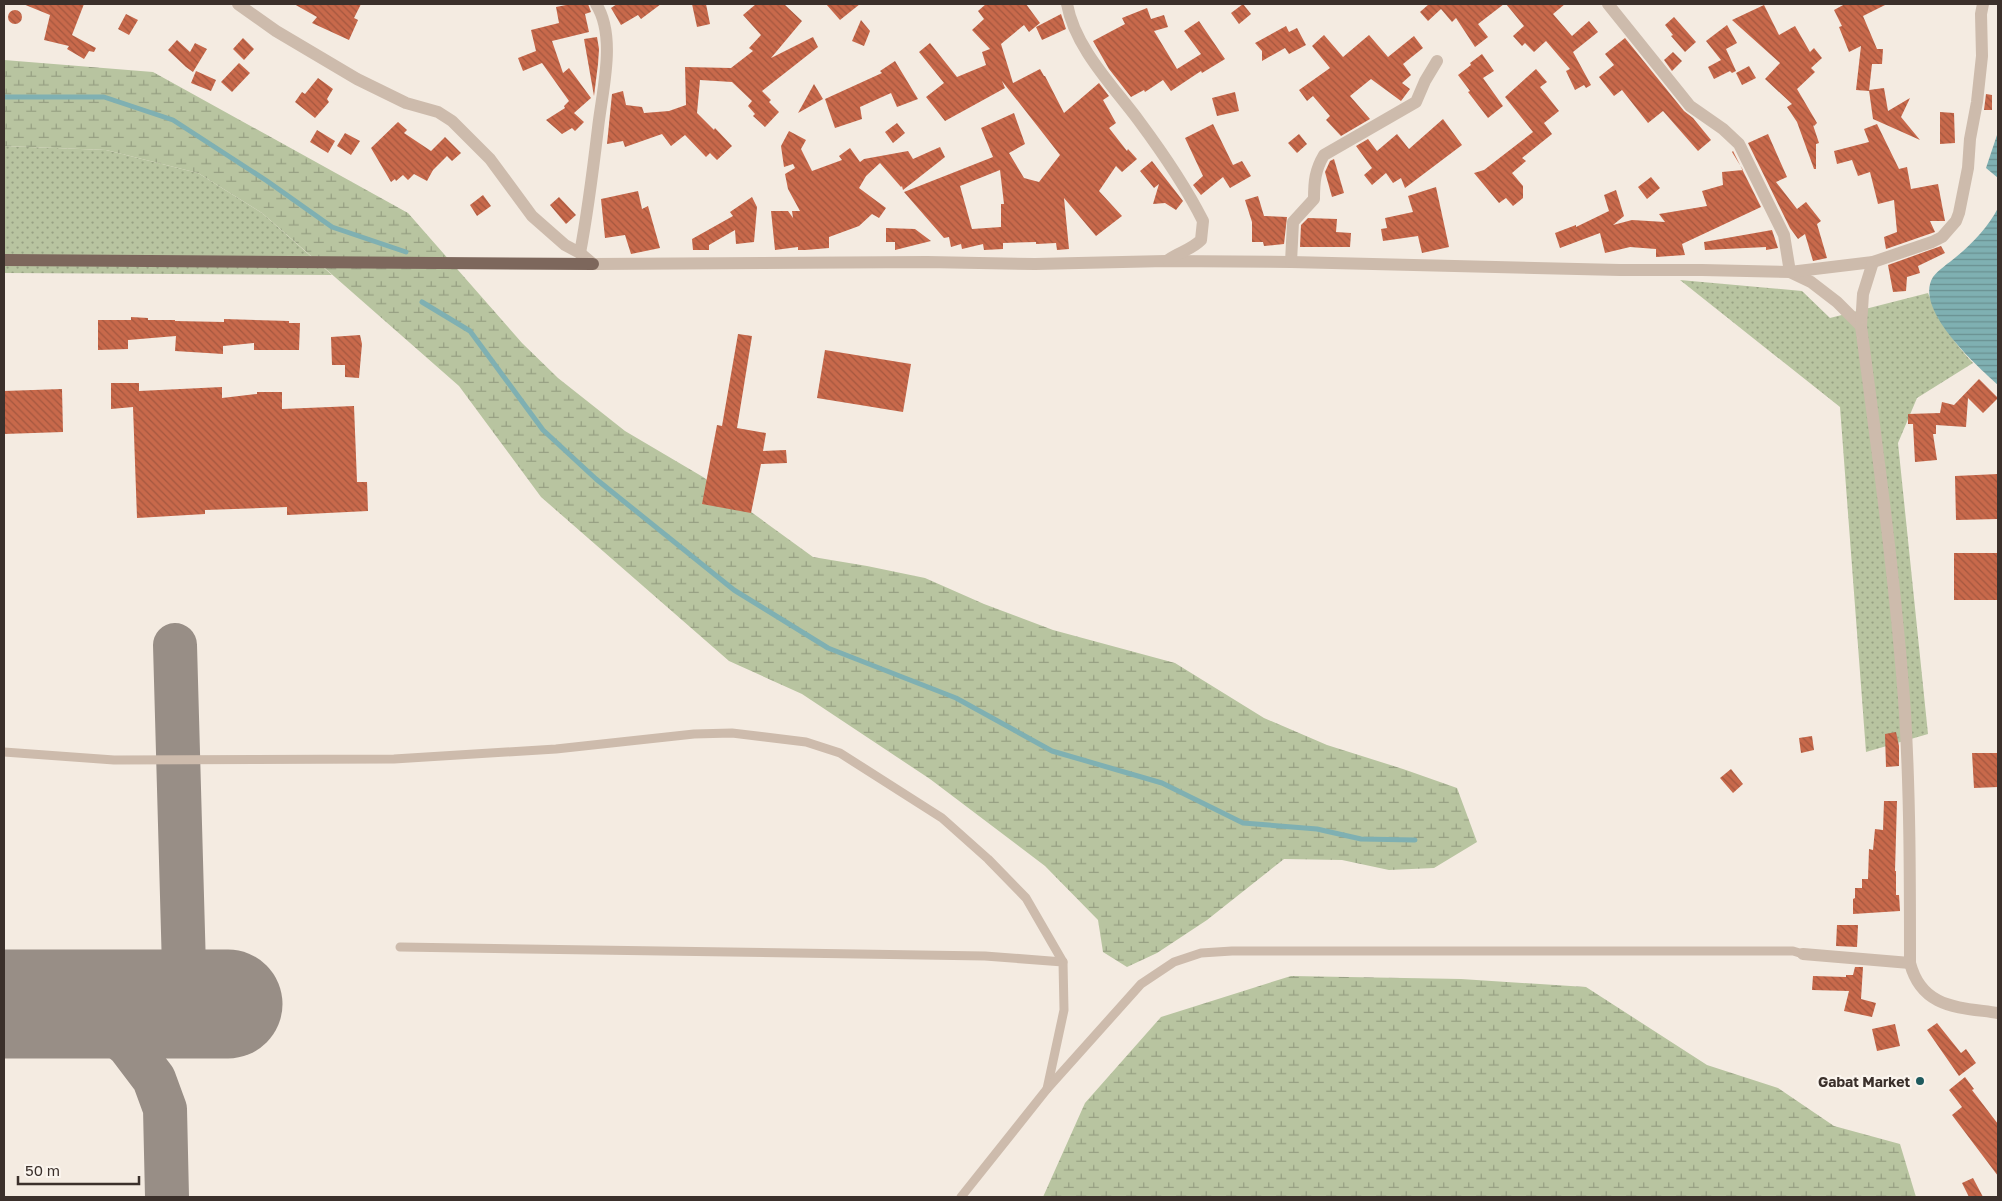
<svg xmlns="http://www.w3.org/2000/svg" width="2002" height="1201" font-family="'Golos Text',sans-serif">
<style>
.grass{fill:url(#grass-dots)}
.wetland{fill:url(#wetland-marsh)}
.water{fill:url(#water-rules)}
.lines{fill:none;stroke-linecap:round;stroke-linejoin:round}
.stream{stroke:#7fb0b2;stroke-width:5}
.taxiway{stroke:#988e86;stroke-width:44}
.runway{stroke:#988e86;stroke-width:109}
.building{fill:url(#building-back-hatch);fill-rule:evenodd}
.lane{stroke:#cdbbac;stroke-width:9}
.street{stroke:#cdbbac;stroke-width:12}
.primary{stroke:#7d675c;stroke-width:12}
.poi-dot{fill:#1f5a5e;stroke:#fbf5ee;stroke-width:2}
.labels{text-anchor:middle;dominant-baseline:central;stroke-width:4.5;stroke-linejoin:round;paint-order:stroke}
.poi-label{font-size:14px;font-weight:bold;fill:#3b302b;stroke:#fbf5ee;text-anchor:end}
</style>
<defs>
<pattern id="grass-dots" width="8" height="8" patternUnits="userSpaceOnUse" patternTransform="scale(1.25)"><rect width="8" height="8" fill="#b8c4a0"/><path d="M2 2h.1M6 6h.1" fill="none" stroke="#97a083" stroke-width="1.8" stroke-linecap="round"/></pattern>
<pattern id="wetland-marsh" width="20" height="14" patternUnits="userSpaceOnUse" patternTransform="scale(1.25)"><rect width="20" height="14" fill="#b8c4a0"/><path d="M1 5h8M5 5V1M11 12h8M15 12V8" fill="none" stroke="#97a083"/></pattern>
<pattern id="water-rules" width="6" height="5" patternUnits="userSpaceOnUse" patternTransform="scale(1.25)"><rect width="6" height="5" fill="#7fb0b2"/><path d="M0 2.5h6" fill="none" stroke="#699091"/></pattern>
<pattern id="building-back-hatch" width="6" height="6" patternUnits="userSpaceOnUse" patternTransform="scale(1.25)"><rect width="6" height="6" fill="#c8694b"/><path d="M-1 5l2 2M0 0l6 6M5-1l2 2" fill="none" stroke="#a4573f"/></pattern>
</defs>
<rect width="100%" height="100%" fill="#f4ebe1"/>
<g class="grass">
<polygon points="4,146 106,150 198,173 262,213 332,275 4,273"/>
<path d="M 1680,280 L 1802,291 L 1830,318 L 1928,293 C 1940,322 1952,340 1973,363 L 1917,398 L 1898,443 L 1928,734 L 1866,752 L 1840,407 Z"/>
</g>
<g class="wetland">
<polygon points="4,60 153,72 408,213 522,343 558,378 625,431 703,477 813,557 867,566 925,578 984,604 1053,630 1175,663 1264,718 1327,745 1403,769 1457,788 1477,842 1434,868 1389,870 1342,860 1284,859 1207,920 1157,953 1127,967 1103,952 1098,920 1045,866 930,779 802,694 729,661 541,497 459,386 262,213 198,173 106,150 4,146"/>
<polygon points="1291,976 1461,979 1586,987 1707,1065 1778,1088 1834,1126 1900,1144 1916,1197 1043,1197 1085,1103 1161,1017"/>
</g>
<g class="water">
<polygon points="1998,132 1998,178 1986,168"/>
<path d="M 1998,208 L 1998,385 C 1977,366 1913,309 1933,277 C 1938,270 1949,263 1956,257 C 1972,244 1989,226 1998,208 Z"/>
</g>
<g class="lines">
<g class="stream">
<polyline points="4,97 104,97 173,120 267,181 332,227 406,252"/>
<polyline points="422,302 470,331 543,430 596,479 734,590 828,648 956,698 1052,751 1162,783 1243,823 1317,829 1361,839 1415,840"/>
</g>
<g class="taxiway">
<polyline points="175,645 185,1004"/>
<polyline points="76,1005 106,1026 129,1046 154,1079 165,1109 167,1197"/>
</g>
<polyline class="runway" points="4,1004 228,1004"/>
</g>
<g class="building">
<polygon points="23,4 84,4 72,35 96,48 94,52 89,51 84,59 67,49 69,46 44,40 50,15"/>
<polygon points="294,4 361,4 354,18 358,20 349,40 312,23 317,17"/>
<polygon points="571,4 588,4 591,12 585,14 589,32 552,41 563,73 569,68 591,98 574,113 584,122 575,131 572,128 562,134 546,120 565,108 564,106 569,101 542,63 523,71 518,58 536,51 531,30 559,23 556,7"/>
<polygon points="617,4 661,4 641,19 638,15 621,25 611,8"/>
<polygon points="692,4 706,4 710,24 697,27"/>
<polygon points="756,4 784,4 802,21 771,58 813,37 818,47 762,91 771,100 769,102 779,112 765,127 753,116 755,114 748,106 752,101 732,82 700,80 697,113 714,130 715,128 732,146 717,160 710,153 706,157 685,135 671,146 662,134 625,147 623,141 607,144 612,94 623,91 626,105 642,107 644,113 669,111 686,105 685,67 731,68 753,51 749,48 761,35 743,15"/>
<polygon points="826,4 860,4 840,20"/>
<path d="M 986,4 L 1026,4 L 1040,23 L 1029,32 L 1024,25 L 1001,44 L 1013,83 L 1040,69 L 1044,76 L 1045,76 L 1064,113 L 1099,83 L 1109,96 L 1103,100 L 1116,123 L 1109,128 L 1127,151 L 1128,149 L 1137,159 L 1122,172 L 1116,166 L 1099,191 L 1122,216 L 1096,236 L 1064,198 L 1069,249 L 1057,250 L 1056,243 L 1036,244 L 1036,242 L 1003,243 L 1003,249 L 984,250 L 983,244 L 962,249 L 961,244 L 951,247 L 949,237 L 944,238 L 904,192 L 993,157 L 981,128 L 1014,113 L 1025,144 L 1009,153 L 1024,178 L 1039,182 L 1060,155 L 1002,81 L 1005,88 L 945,121 L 926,97 L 944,83 L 919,52 L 930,43 L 957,77 L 986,65 L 982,52 L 990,49 L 972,30 L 984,19 L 978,11 ZM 1000,170 L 1004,204 L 1001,204 L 1001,227 L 972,229 L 960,186 Z"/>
<polygon points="1243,4 1251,14 1239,24 1231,13"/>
<polygon points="1429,4 1504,4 1478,24 1488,37 1475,47 1456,18 1452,22 1441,9 1428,21 1420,12"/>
<polygon points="1506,4 1565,4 1553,14 1572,36 1589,21 1598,32 1573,52 1591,85 1586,88 1584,85 1575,90 1566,71 1570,69 1546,41 1534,52 1525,43 1522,46 1513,36 1524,26"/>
<polygon points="1845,4 1887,4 1863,16 1877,49 1883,49 1882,64 1872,64 1869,91 1856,90 1861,46 1849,52 1839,27 1842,26 1834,10"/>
<polygon points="1764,5 1779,35 1795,26 1810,52 1814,48 1822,58 1811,68 1815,72 1797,89 1817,123 1814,126 1813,125 1819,143 1816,144 1816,169 1814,169 1797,122 1787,107 1792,104 1765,79 1780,63 1732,20"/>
<polygon points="1147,8 1151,19 1164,15 1168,27 1154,31 1177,69 1201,54 1184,31 1199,21 1225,59 1202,73 1201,71 1171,91 1163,80 1145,92 1144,90 1131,97 1109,69 1093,41 1125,24 1122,18"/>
<circle cx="15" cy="17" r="7"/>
<polygon points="126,14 138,20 129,35 118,29"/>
<polygon points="1061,14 1066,29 1042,40 1036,27"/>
<polygon points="1674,17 1696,42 1685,52 1671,36 1673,35 1665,25"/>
<polygon points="861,20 870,31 864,46 852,41"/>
<polygon points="1727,25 1737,43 1726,49 1736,71 1732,73 1730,71 1714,79 1708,67 1721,60 1706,41"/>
<polygon points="1286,26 1289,32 1297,28 1306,45 1289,54 1285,48 1262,61 1262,51 1255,43"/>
<polygon points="1324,35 1343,57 1369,35 1388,57 1414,36 1423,48 1403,64 1411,75 1402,83 1410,89 1401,101 1371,79 1350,96 1370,119 1341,136 1326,120 1330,116 1313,96 1307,101 1299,90 1330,68 1312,46"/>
<polygon points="597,37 599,49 598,64 594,96 584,39"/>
<polygon points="243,38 254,49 244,60 233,49"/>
<polygon points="1625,38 1684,111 1693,118 1711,140 1698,151 1663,111 1648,123 1622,90 1614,96 1599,77 1614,65 1605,54"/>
<polygon points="177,40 190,52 195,43 207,49 193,72 186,67 168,50"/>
<polygon points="1673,52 1682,61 1672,71 1664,60"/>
<polygon points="1482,54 1494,71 1483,78 1503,106 1488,118 1468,92 1470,91 1458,75 1471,65 1470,63"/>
<polygon points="895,61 918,99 897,107 891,93 860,107 862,119 835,128 825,99 882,73 880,71"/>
<polygon points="239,63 250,73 232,92 221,82"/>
<polygon points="1749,66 1756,78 1742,85 1736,73"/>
<polygon points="1536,69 1547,82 1540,87 1559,111 1544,123 1552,134 1522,158 1526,161 1512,173 1523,186 1523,198 1513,206 1506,198 1499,203 1474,173 1484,170 1533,132 1505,97"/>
<polygon points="196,71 216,80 211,91 191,83"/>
<polygon points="318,78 333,89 327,99 329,102 315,118 295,102 302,92 305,94"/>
<polygon points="814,84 823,99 798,113"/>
<polygon points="1884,88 1888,111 1910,98 1901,117 1920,140 1873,119 1869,90"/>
<polygon points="1235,92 1239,111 1217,116 1212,98"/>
<polygon points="1986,94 1992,95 1992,110 1984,110"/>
<polygon points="1940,112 1954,113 1955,143 1940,144"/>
<polygon points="1443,119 1462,145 1405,188 1401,178 1393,183 1386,173 1372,185 1364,175 1372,168 1356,146 1368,139 1377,151 1397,134 1409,149"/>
<polygon points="398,122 407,130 404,133 431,151 445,137 461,153 452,161 447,156 433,170 427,181 414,174 408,180 403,175 396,181 395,179 391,182 371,148"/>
<polygon points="897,123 905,133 893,143 885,132"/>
<polygon points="1213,124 1233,165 1242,161 1251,176 1230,188 1223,177 1201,195 1193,185 1203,176 1185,138"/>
<polygon points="1877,124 1899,169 1907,167 1911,189 1938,184 1945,221 1930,221 1935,232 1886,249 1884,237 1897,232 1894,200 1878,204 1870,172 1858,176 1852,160 1837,164 1834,151 1869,142 1864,129"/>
<polygon points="317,130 335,141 328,153 310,142"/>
<polygon points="789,131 806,140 801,149 812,171 842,160 839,156 850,148 860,162 864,159 908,151 913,159 940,147 945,157 903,190 902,186 901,187 880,163 866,176 859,188 886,208 879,218 872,214 859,226 829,237 829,248 805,250 798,250 798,247 775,250 771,211 788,211 793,218 792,211 800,211 788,189 785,174 795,168 793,164 784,167 781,146"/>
<polygon points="345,133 360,141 351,155 337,146"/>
<polygon points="1299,134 1307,144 1297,153 1288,143"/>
<polygon points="1768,134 1787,177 1776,182 1797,209 1806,202 1821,221 1817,224 1827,258 1813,261 1805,234 1798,239 1790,228 1748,143"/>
<polygon points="1733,151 1761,207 1682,244 1685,255 1656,257 1656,249 1630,247 1605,253 1600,233 1560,248 1555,233 1576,225 1576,227 1609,211 1604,195 1616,190 1624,216 1613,225 1632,220 1665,222 1659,214 1707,206 1702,191 1723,185 1722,172 1743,170 1732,152"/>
<polygon points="1334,159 1344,193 1332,197 1325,172 1330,161"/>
<polygon points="1152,161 1183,201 1176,210 1165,203 1153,204 1159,184 1154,188 1140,171"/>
<polygon points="1651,177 1660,188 1647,199 1638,187"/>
<polygon points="1436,187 1449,247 1422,253 1418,236 1383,241 1381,229 1387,228 1385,218 1413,212 1408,196"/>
<polygon points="638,191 642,209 648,206 660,248 631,254 625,235 605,238 601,199"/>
<polygon points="483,195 491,206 477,216 470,205"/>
<polygon points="1258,196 1264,216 1287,217 1284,244 1264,246 1263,242 1252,242 1252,222 1245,200"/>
<polygon points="559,197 576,215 566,224 550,205"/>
<polygon points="752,197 757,207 754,242 736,244 735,230 709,245 709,250 693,250 692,239 733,216 730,212"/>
<polygon points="1308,218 1337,219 1336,232 1351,233 1350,247 1300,247 1301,225"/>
<polygon points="886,228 915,229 931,241 895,250 895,242 886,242"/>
<polygon points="1772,230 1778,248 1766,250 1766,247 1705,250 1704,242"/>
<polygon points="1941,246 1945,253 1918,266 1920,273 1907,277 1906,291 1893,292 1888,265"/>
<polygon points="131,317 148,318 148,320 175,320 175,321 224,322 224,319 289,321 289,323 300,323 299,350 254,350 254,343 223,346 223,354 175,351 176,336 128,340 128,349 98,350 98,320 131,320"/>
<polygon points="738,334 752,336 737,428 766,433 763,451 786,450 787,463 761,464 751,513 702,504 717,425 722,426"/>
<polygon points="360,335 362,344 359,378 345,377 345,365 332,365 331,337"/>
<polygon points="825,350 911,364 903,412 817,398"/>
<polygon points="1979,379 1998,398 1983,413 1968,398 1966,427 1936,425 1936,434 1933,434 1937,460 1915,462 1913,424 1908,424 1908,414 1940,413 1942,402 1954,405"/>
<polygon points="111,383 139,383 139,391 222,387 222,398 257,394 257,392 282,392 282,409 354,406 357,482 367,482 368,511 287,515 287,507 205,510 205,514 137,518 133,407 111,409"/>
<polygon points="62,389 63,432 4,434 4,391"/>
<polygon points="1998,474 1998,519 1956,520 1955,476"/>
<rect x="1954" y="553" width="44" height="47"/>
<polygon points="1896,732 1899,746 1899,766 1886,767 1885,734"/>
<polygon points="1812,736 1814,750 1801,753 1799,738"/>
<polygon points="1972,753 1998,753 1998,787 1974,788"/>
<polygon points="1731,769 1743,784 1733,793 1720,778"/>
<polygon points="1884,801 1897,801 1895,871 1896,871 1896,895 1899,895 1900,911 1853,914 1853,899 1855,898 1855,888 1862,888 1862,879 1868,879 1869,849 1873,850 1875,829 1883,830"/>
<polygon points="1837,925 1858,925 1857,947 1836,946"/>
<polygon points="1855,967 1863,967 1861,999 1876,1003 1872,1017 1844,1011 1849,991 1812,990 1813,976 1846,977 1846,975 1853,975"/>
<polygon points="1937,1023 1961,1053 1966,1049 1976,1063 1959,1076 1927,1030"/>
<polygon points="1895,1024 1900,1046 1877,1051 1872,1029"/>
<polygon points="1965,1077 1974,1089 1972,1090 1998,1124 1998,1176 1952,1115 1962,1107 1949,1090"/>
<polygon points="1973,1178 1983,1197 1969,1197 1962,1183"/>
</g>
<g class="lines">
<g class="lane">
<polyline points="4,752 114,760 394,759 556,749 694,734 732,733 806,742 840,753 942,818 988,859 1026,898 1063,962"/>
<polyline points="400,947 985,956 1063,962 1064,1010 1047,1089"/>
<polyline points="961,1197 1047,1089 1141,984 1174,962 1201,953 1232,951 1793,951 1803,954"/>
</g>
<g class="street">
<polyline points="238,4 276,31 357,79 406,103 438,112 452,121 490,159 532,216 565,245 580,253 593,264 927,262 1035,264 1166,261 1291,262 1620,270 1702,270 1790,272 1811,282 1837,302 1861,326"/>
<path d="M 1067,4 C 1075,48 1113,86 1139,121 C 1162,152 1186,187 1203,221 L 1201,240 C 1191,250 1179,252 1168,260"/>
<polyline points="1608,4 1690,106 1723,129 1739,144 1784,235 1790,272 1873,262 1932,242 1942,237 1956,221 1959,213 1968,168 1970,139 1977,102 1982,56 1981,14 1983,4"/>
<path d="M 580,253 C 588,211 593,170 598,128 C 602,91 617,37 596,4"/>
<path d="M 1291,262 L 1293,222 L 1314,199 C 1314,182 1315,170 1324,155 L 1416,102 L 1425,81 L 1437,61"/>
<path d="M 1873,262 L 1863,294 L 1861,326 C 1878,455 1896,584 1905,713 C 1910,796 1910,880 1910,963 C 1922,1009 1959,1007 1998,1013"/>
<polyline points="1803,954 1910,963"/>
</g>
<polyline class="primary" points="4,260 593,264"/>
</g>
<circle class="poi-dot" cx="1920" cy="1081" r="5"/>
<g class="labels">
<g class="poi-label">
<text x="1910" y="1081">Gabat Market</text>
</g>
</g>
<rect width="2002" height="1201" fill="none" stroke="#3b302b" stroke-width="10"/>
<path d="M18 1176v8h121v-8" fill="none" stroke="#3b302b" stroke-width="2.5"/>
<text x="25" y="1176" font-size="15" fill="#3b302b" stroke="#fbf5ee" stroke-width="4" paint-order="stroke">50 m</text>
</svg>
